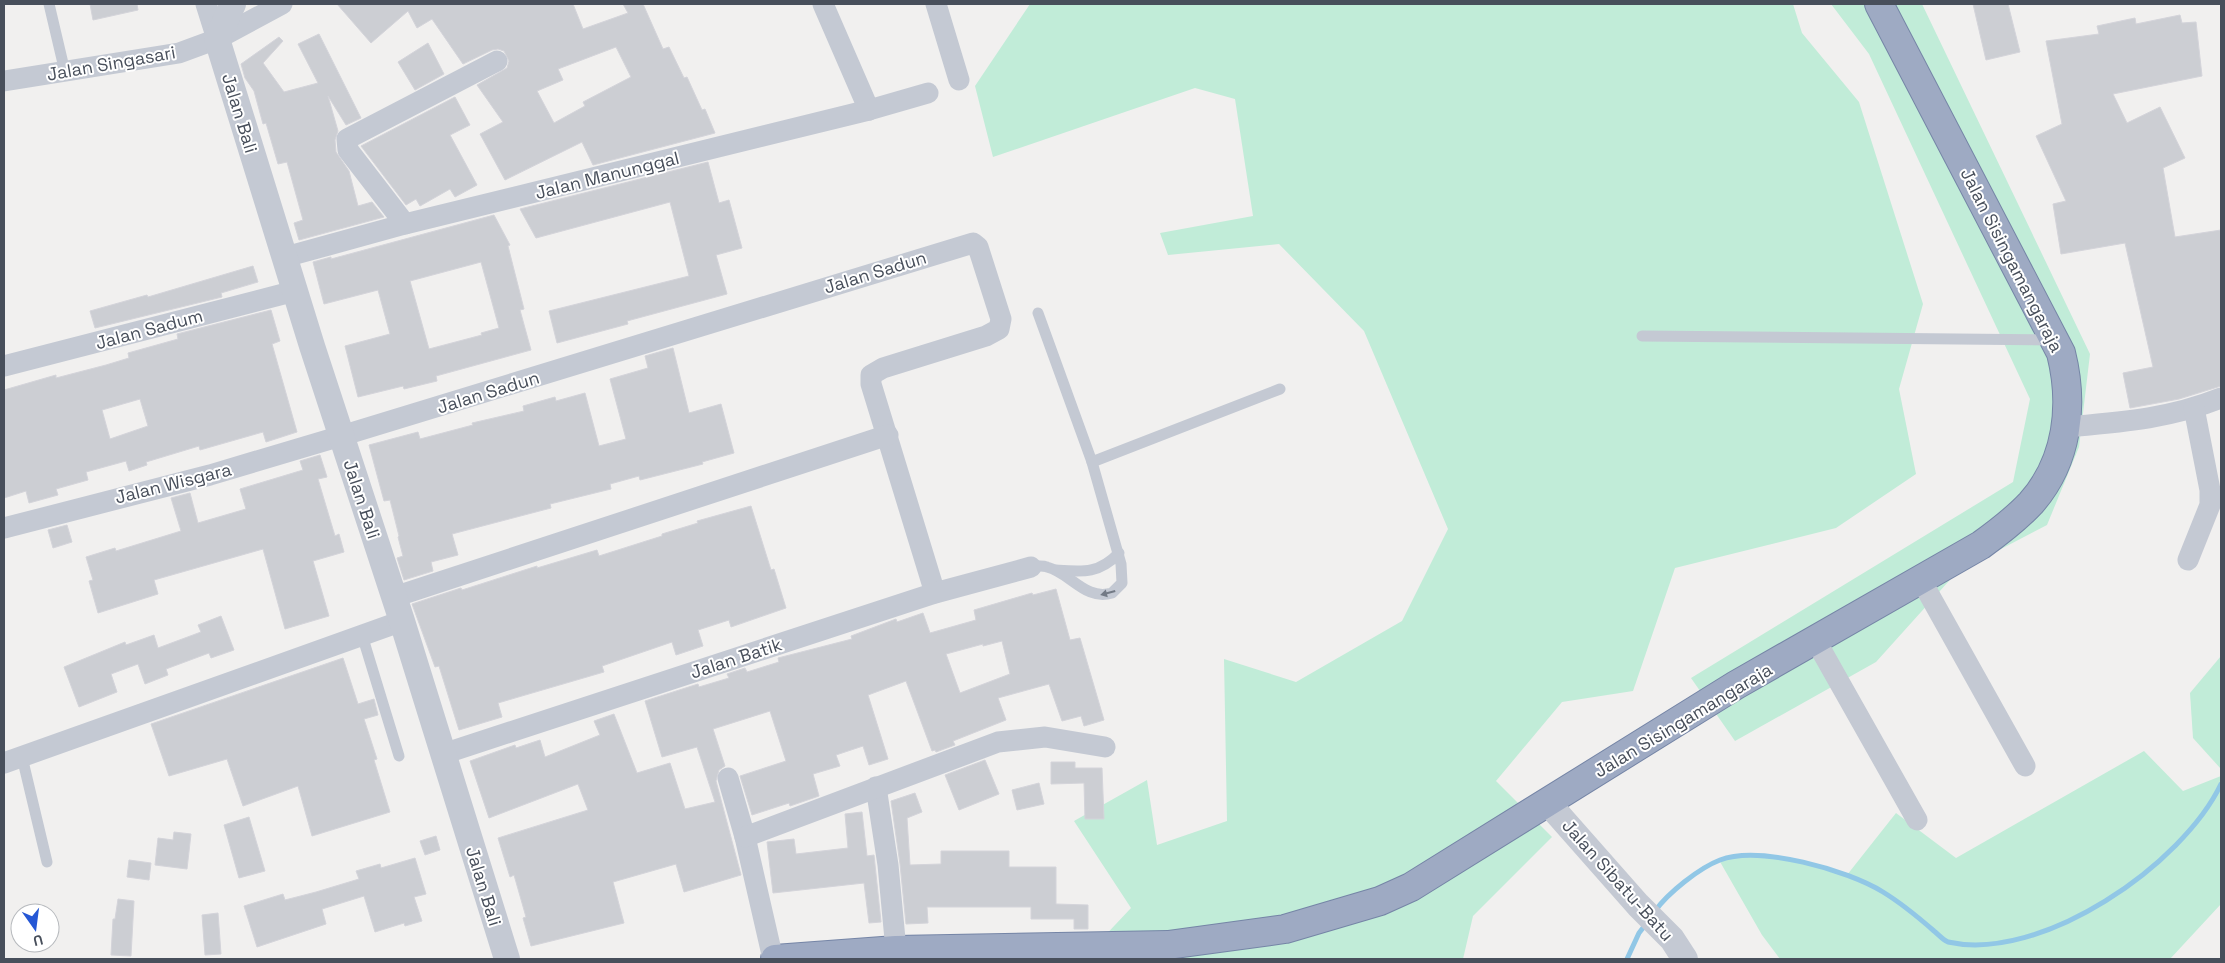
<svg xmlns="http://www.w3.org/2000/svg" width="2225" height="963" font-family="'Space Grotesk',sans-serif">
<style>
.green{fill:#c1ecd8}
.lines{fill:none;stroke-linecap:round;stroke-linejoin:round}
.stream{stroke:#91c7e6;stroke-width:5}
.building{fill:#ccced3;stroke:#d4d4da;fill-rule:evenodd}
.trunk-casing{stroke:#7585a6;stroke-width:30}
.service{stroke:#c4c9d3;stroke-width:11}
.minor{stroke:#c4c9d3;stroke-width:21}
.tertiary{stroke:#c4c9d3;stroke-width:26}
.trunk{stroke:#9eaac3;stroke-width:28}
.oneway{fill:#737a85}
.labels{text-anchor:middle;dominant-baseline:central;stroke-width:4;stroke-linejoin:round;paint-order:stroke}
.street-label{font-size:18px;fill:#484f5b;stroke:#fff}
</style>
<rect width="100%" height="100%" fill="#f1f0ef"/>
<g class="green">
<polygon points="1030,4 1793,4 1802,33 1859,102 1923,304 1899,389 1916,474 1836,528 1675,568 1633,691 1562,702 1496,781 1552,837 1473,916 1463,959 1083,959 1131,908 1074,821 1147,780 1157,845 1227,821 1224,659 1296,682 1402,621 1448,529 1364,331 1279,244 1168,255 1160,233 1253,216 1235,99 1195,88 993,157 975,86"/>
<polygon points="1831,4 1922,4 2090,354 2079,447 2047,525 1957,572 1876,662 1735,741 1691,678 2013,482 2030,399 1869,54"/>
<polygon points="2221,656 2221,769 2193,738 2190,693"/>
<path d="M 2144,751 L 2183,791 L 2221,776 L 2221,904 L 2170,959 L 1780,959 L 1762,935 L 1719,860 C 1762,849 1805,863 1847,875 L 1896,813 L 1956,858 Z"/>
</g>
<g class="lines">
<g class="stream">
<path d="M 1655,911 C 1668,893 1699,868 1720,860 C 1759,845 1848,870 1883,892 C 1901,903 1918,917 1934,931 C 1938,934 1943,940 1948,942 C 2042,963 2183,864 2221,784"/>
<polyline points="1627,959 1639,933 1646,924"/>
</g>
</g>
<g class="building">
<polygon points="90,4 137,4 138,10 93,20"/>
<path d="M 337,4 L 573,4 L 583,29 L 628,13 L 623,4 L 643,4 L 663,49 L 669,47 L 684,78 L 687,77 L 702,110 L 705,109 L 715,133 L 593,165 L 582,142 L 505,180 L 480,134 L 503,122 L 477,85 L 507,68 L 509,61 L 504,51 L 498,49 L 492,50 L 463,64 L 432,19 L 417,28 L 408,11 L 371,43 ZM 616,47 L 631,77 L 583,102 L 585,106 L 554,123 L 537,91 L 563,80 L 558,69 Z"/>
<polygon points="1973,4 2008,4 2020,52 1986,60"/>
<polygon points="2180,15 2182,23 2196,22 2202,76 2113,94 2127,123 2160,107 2185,158 2163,168 2175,237 2221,230 2221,386 2179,399 2130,408 2123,373 2153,367 2125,243 2061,254 2053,204 2066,201 2036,136 2062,124 2046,41 2099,34 2097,26 2135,18 2136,24"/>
<polygon points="319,34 361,118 346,125 328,96 338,131 335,140 336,152 349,171 358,206 372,202 384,217 299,240 294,223 303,220 287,162 278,164 266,123 263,124 254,91 245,78 241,64 279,37 283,41 263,63 284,92 318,83 298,44"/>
<polygon points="428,43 444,74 415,90 398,62"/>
<polygon points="455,97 470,125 450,135 477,185 455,197 450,189 420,206 416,199 406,205 361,146"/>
<polygon points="708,162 719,203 729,200 742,248 716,255 727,294 627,321 628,324 557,343 549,311 689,276 670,202 536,238 520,209"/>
<path d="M 494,215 L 510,245 L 508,246 L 524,309 L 520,310 L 531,350 L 436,376 L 437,381 L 404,389 L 403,386 L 358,397 L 345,346 L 390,334 L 378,290 L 324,304 L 313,262 L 331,257 L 331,259 ZM 481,262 L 499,328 L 481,333 L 482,335 L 429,349 L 410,281 Z"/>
<polygon points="253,266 258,282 221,293 222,297 95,328 90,311 147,295 148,297"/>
<path d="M 271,310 L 280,341 L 272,344 L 297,432 L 266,442 L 263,432 L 200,450 L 199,446 L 146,462 L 147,465 L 129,471 L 126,461 L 86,472 L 88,480 L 56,489 L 58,495 L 29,503 L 26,491 L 4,498 L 4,390 L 56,375 L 56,378 L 106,365 L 129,358 L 128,353 L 178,339 L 177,334 ZM 140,399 L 148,426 L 110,439 L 102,410 Z"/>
<polygon points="673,348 689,413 721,404 734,453 702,462 703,464 640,480 639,476 610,484 611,489 550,504 551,508 452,534 458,555 431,562 433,571 404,580 397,558 403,556 398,537 399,536 390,500 384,501 369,445 418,432 420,439 473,425 472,423 524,411 523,406 555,397 556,401 585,393 599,446 626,439 610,379 648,368 645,356"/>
<polygon points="320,455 327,477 318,479 335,536 339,534 344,552 313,561 329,616 285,629 263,549 154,580 158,594 98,613 89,581 93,580 86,557 115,548 116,551 181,531 171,498 190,493 198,523 246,509 240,489 303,470 300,461"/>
<polygon points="751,506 771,570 774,569 786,608 731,627 729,620 698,630 703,646 676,655 672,642 602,666 604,672 498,703 502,717 459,730 439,666 435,667 412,604 461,588 462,590 537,566 537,568 597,550 599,556 662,536 662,534 698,523 697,521"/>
<polygon points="67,525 72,542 53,548 48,530"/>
<path d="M 1056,589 L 1070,640 L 1080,638 L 1104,720 L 1084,726 L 1081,716 L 1062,721 L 1049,684 L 998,698 L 1006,720 L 953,741 L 955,745 L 936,752 L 935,750 L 932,751 L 906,681 L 868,695 L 888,759 L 869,765 L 863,746 L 836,755 L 840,766 L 813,774 L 819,796 L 790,806 L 789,803 L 752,815 L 740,776 L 786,761 L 770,711 L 713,729 L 725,766 L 719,770 L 716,781 L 741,875 L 684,892 L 676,864 L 613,882 L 624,923 L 531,946 L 523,918 L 526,917 L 514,875 L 510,877 L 498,838 L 588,810 L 578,784 L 489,818 L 470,761 L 515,745 L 516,748 L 540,740 L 545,757 L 600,735 L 594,721 L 614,714 L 637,773 L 670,763 L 685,809 L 715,802 L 697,747 L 662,757 L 645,701 L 698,684 L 699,687 L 729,678 L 727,674 L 745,668 L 747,672 L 779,662 L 778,658 L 852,639 L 851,636 L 896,619 L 897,622 L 923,613 L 930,633 L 976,620 L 974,610 L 1032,593 L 1033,595 ZM 1002,641 L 1010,674 L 960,693 L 946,654 L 983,644 L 983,646 Z"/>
<polygon points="221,616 234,650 211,658 209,653 166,669 168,675 145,684 138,664 111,674 117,692 79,707 64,667 125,642 126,645 154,635 158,648 201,632 198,625"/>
<polygon points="343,658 358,704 374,699 378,715 364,719 377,759 374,760 390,812 312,836 298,786 243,806 227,759 169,776 151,724"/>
<polygon points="985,760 999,794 959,810 945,775"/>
<polygon points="1051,762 1075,762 1075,768 1102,768 1104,819 1085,819 1084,783 1051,784"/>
<polygon points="1039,783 1044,804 1017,810 1012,790"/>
<polygon points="915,793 922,812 907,818 910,865 941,864 941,851 1009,851 1009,867 1056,867 1056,904 1088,905 1088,929 1074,929 1074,919 1031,919 1031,907 927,907 928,923 906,924 900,864 891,801"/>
<polygon points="862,812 867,856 874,855 881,922 869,923 864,883 773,893 767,842 794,839 796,854 848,848 845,814"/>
<polygon points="249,817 265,871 239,878 224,825"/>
<polygon points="174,832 191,834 187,869 155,865 158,838 173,840"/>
<polygon points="436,836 440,850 425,855 420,841"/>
<polygon points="415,858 426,894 414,897 422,921 405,926 404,923 375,932 364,896 322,909 326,924 257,947 244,906 283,894 285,900 316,892 359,879 356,871 380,864 381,868"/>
<polygon points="129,860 151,863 149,880 127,877"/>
<polygon points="118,899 134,901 131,956 111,955 113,919 115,919"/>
<polygon points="218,913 221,954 205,955 202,915"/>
</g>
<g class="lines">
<g class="trunk-casing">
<path id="trunk" d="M 775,959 L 896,950 L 1168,945 L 1285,929 L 1380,901 L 1411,887 L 1736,685 L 1981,545 C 1999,532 2016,519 2031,503 C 2068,461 2074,405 2061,353 L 1879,4"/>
</g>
<g class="service">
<polyline points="49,4 65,72"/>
<polyline points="1642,336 2052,340"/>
<polyline points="1092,462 1280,389"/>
<path d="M 1031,567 C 1036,566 1042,565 1047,567 C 1071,573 1085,601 1112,593 L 1122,583 L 1121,564 L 1092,462 L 1038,313"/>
<path d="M 1056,570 C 1083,572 1099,574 1119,553"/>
<polyline points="362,635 399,756"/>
<polyline points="22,757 47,862"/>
</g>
<g class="minor">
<polyline points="206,4 217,39"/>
<polyline points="823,4 869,110"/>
<polyline points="936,4 959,80"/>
<polyline points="4,81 179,53 217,39 282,4"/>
<polyline points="405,224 348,150 347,139 497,61"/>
<polyline points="285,257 405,224 869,110 928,93"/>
<polyline points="4,366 295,291"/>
<path d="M 2065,427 C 2122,422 2168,419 2221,398"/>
<polyline points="4,528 210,475 341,436 973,243 978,247 1001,319 999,329 986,336 883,368 871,375 871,384 935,593"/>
<polyline points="2188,560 2210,505 2210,490 2194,408"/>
<polyline points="1921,580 2025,766"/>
<polyline points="394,597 888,435"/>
<polyline points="1816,641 1917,820"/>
<polyline points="443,754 935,593 1031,567"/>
<polyline points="4,763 402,621"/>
<polyline points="728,778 745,837 773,959"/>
<polyline points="876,787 888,865 896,950"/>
<polyline points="745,837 998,742 1045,737 1105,747"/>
</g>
<g class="tertiary">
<polyline points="233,4 217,39 312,346 402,621 507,959"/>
<polyline points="1548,803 1638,905 1672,939 1685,959"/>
</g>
<use href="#trunk" class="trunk"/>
</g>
<defs><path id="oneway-solid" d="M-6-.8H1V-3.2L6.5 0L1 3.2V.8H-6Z" transform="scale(1.25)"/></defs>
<use class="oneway" href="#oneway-solid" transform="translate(1108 593) rotate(165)"/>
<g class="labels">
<g class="street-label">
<text transform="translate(111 63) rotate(-10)">Jalan Singasari</text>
<text transform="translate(240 113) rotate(73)">Jalan Bali</text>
<text transform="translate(607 175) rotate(-14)">Jalan Manunggal</text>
<text transform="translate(2012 260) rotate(63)">Jalan Sisingamangaraja</text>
<text transform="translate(875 272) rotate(-17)">Jalan Sadun</text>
<text transform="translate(149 329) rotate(-15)">Jalan Sadum</text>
<text transform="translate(488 392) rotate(-17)">Jalan Sadun</text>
<text transform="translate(173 483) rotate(-14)">Jalan Wisgara</text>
<text transform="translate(362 499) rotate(72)">Jalan Bali</text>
<text transform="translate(736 658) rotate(-18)">Jalan Batik</text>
<text transform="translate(1683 720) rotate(-31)">Jalan Sisingamangaraja</text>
<text transform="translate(1618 880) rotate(48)">Jalan Sibatu-Batu</text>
<text transform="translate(484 886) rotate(73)">Jalan Bali</text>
</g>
</g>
<rect width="2225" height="963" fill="none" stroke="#484f5b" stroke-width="10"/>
<g transform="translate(35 928) rotate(166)"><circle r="24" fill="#ffffff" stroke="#b6b9bd"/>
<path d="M0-4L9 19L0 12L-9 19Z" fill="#2557d5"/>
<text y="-8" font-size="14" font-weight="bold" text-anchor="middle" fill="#484f5b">U</text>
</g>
</svg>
